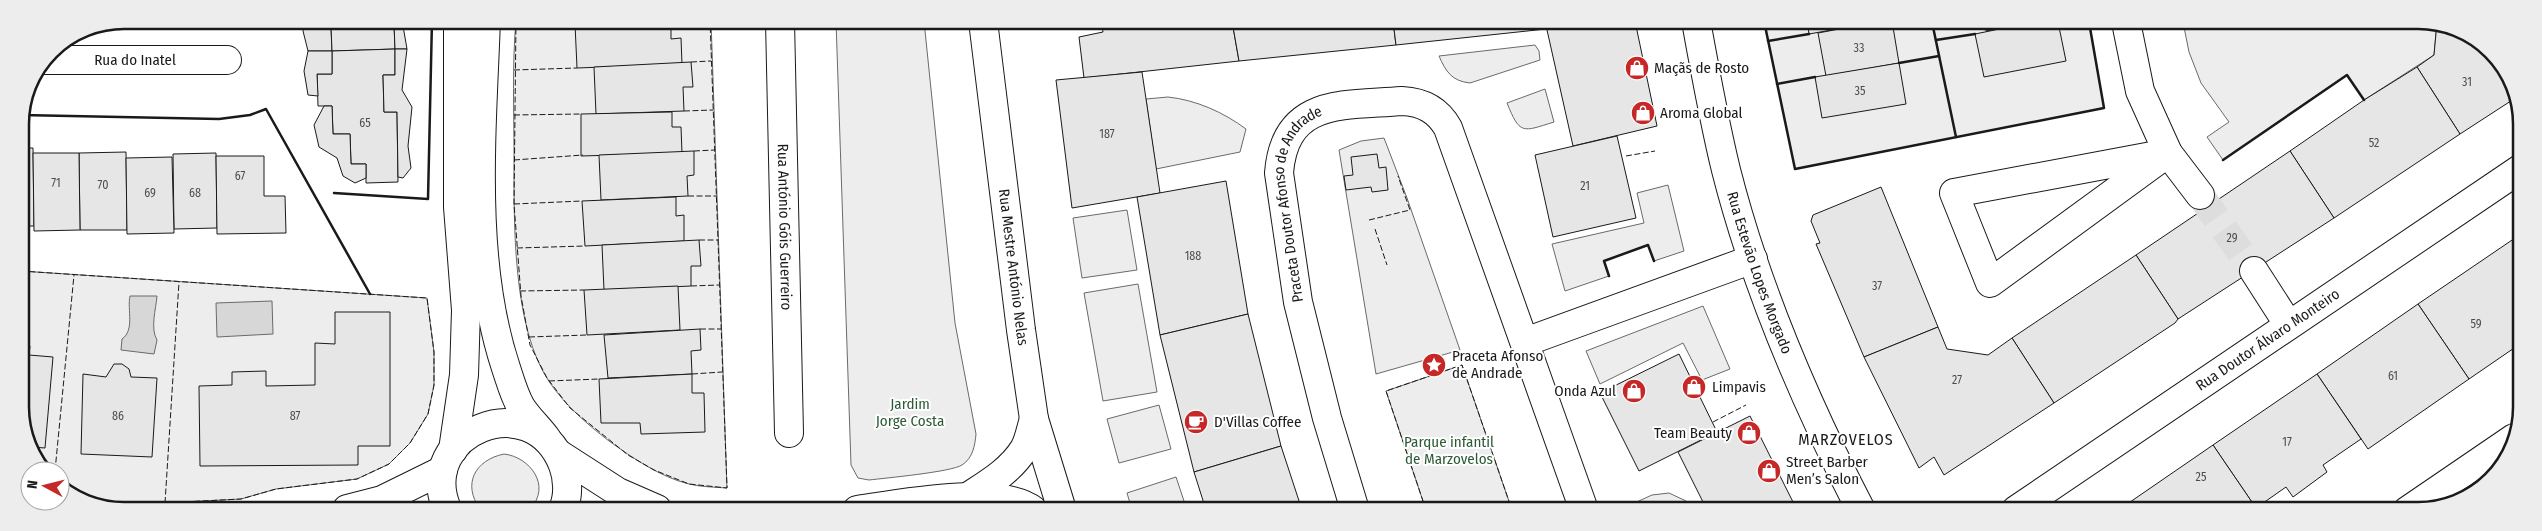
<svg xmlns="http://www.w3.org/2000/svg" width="2542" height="531" font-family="'Fira Sans Condensed',sans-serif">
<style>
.green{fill:#ededed;stroke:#6a6a6a}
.water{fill:#d7d7d7;stroke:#6a6a6a}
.building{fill:#e6e6e6;stroke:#1a1a1a}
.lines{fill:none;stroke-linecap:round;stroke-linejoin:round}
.minor-tunnel{stroke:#ddd;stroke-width:28;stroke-dasharray:28 14;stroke-linecap:butt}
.minor-casing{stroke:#1a1a1a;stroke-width:30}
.minor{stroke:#fff;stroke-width:28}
.fence{stroke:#1a1a1a;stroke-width:1;stroke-dasharray:6 2.5;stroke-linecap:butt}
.wall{stroke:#1a1a1a;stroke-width:2.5}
.labels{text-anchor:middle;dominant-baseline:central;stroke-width:4;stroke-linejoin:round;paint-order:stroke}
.number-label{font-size:12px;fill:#4d4d4d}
.street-label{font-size:15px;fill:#1a1a1a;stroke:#fff}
.poi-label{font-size:15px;fill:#1a1a1a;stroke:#fff;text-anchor:start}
.park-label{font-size:15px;fill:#2b5a34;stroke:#fff}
.neighbourhood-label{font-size:16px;letter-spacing:1px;fill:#1a1a1a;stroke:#fff}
.rim{fill:none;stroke:#1a1a1a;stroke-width:2.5}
</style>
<rect width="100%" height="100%" fill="#fff"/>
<g class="green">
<path d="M 516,20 L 711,20 L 727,488 C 714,487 701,487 689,484 C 660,477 633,458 609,441 C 587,424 566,406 550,383 C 512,328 514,222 514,157 C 514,112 512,65 516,20 Z"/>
<path d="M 836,21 L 924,21 L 955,323 L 976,434 C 975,445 973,458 962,465 C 951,472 886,478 869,480 L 858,478 L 851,465 Z"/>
<polygon points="1764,21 2089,22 2104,108 1795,169"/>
<polygon points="2183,22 2437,22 2434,55 2364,100 2346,75 2223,160 2207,137 2229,122 2201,83 2189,52"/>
<path d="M 1535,45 L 1539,51 L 1540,60 L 1470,83 C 1452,81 1446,72 1439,56 Z"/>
<path d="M 1545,89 L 1554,122 C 1522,132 1520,135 1507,103 Z"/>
<path d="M 1168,97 C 1196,100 1223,112 1246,129 L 1240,152 L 1156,169 L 1146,99 Z"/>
<polygon points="1384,138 1407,198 1460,350 1376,374 1339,150 1361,141"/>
<polygon points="1668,185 1684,251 1654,261 1648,245 1604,261 1609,276 1565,291 1552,244 1644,223 1637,193"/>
<polygon points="1127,210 1137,270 1082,278 1073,218"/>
<polygon points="21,271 427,298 434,352 434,385 428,414 410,443 389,464 357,479 276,489 241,499 125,505 95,503 60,486 60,471 45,471 22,428"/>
<polygon points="1138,284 1157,392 1103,401 1084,293"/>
<polygon points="1703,306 1730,369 1702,380 1683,343 1600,384 1586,351"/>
<polygon points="1462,365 1512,510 1426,510 1386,391"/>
<polygon points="1159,405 1171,449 1119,463 1107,419"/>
<path d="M 504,454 C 530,457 552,486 530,509 L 480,509 C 462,484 475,460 504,454 Z"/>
<polygon points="1176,477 1187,510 1132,510 1127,493"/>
<polygon points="1669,493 1686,501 1690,510 1619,510 1652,495"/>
</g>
<g class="water">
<path d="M 130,296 L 157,296 C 156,309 150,328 157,340 L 154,354 L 121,350 L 122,339 C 135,330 127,310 130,296 Z"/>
<polygon points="272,301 273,334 217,337 216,303"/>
</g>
<g class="building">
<polygon points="305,20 316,20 316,28 331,27 332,51 308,51 303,31"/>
<polygon points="316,20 382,20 382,24 394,24 395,49 332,51 331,27 316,28"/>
<polygon points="382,20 402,20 407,49 395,49 394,24 382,24"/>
<polygon points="591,20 672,20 591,24"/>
<polygon points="671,21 671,39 681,38 682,64 577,68 575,24"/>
<polygon points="1101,21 1232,21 1239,61 1084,78 1079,37 1103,32"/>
<polygon points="1232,21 1393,21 1396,45 1239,61"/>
<polygon points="1393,21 1545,21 1546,29 1396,45"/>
<polygon points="1545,21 1635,21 1657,126 1573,146"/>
<polygon points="1807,21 1882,21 1809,34"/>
<polygon points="1882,21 1892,21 1899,63 1826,76 1818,33"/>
<polygon points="1984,22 2034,22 1986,31"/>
<polygon points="2034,22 2058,22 2066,61 1984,77 1975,34"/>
<polygon points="2437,22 2491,50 2517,97 2460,134 2417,67 2434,55"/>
<polygon points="395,49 395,75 383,75 384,112 397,112 398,182 366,183 366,164 351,164 350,134 333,134 332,106 318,106 317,74 332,74 332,51"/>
<polygon points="395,49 407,49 402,90 412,107 408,146 411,168 403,178 398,177 397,112 384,112 383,75 395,75"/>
<polygon points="308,51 332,51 332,74 317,74 318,96 308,95 304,71"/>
<polygon points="691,62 693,87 683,87 684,111 596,114 594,67"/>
<polygon points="1899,63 1906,104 1822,118 1815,77"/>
<polygon points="2417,67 2460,134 2334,218 2290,151 2364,100"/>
<polygon points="1142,72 1160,193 1072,208 1056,80"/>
<polygon points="324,106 332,106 333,134 350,134 351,164 366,164 366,178 355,183 343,176 337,158 319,147 314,125"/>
<polygon points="672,112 672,127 681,127 682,153 581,156 581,114"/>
<polygon points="1617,136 1636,218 1553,237 1535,155"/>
<polygon points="20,148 33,148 34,226 21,226"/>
<polygon points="694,151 694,175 687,176 688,196 601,200 599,155"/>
<polygon points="2290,151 2334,218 2178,319 2136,255"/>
<polygon points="126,152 127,230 80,230 79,153"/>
<polygon points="33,153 79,153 80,230 34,231"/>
<polygon points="216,153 217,228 174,229 173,154"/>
<polygon points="1377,154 1379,168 1386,167 1388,190 1372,192 1371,187 1346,190 1344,176 1353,175 1351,157"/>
<polygon points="216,156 264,156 264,196 285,196 286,233 217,234"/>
<polygon points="172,157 174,233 127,234 126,158"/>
<polygon points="1226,181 1248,314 1160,335 1137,197"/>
<polygon points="1881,187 1938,327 1864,357 1816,244 1820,243 1811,221 1813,215"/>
<polygon points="676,197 676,216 684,215 684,241 585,246 582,201"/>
<polygon points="2518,236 2520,239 2520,344 2469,379 2418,304"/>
<polygon points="699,240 701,266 691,266 691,286 604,290 602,245"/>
<polygon points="2136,255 2178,319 2175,323 2054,403 2012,338"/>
<polygon points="678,286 680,330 587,335 584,290"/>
<polygon points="2418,304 2469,379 2368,449 2317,374"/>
<polygon points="335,312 390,312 390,446 358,446 358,465 200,466 199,386 232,385 232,372 266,371 266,386 315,385 315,343 335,344"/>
<polygon points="1248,314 1281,446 1194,472 1160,335"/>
<polygon points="1938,327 1947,349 1988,355 2012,338 2054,403 1944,475 1934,457 1919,468 1864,357"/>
<polygon points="700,329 701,350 691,351 692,374 608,378 604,335"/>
<polygon points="22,345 30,346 29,355 53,357 45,448 32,447 22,428"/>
<polygon points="1679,354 1717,432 1639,471 1600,393"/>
<polygon points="114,364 122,364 129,369 131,377 157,378 152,457 81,454 83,374 106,377"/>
<polygon points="692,374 692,393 704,393 705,432 641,434 640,423 601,423 599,379"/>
<polygon points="2317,374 2361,439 2323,465 2327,472 2293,497 2286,487 2256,508 2213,445"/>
<polygon points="1750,416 1797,510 1707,510 1678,452"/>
<polygon points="2213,445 2256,508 2252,511 2117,511"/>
<polygon points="1281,446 1302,510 1206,510 1194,472"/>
</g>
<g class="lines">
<polyline class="minor-tunnel" points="2200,195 2254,271"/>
<g class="minor-casing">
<g id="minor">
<path d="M 486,20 C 482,132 470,260 506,368 C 510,380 514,395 521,407 C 528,418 539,428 547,439"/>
<path id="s1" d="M 780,21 L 789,433"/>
<path id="s2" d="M 983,21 L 1021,330 L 1034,419 L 1062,510"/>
<path id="s3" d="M 1696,21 C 1705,71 1714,121 1726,170 C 1756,288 1805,402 1861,510"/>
<polyline points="2126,22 2140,91 2168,153 2200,195"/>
<path id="s4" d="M 44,60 L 227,60"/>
<polygon points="2168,153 1990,283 1954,193"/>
<polyline points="2254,271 2288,324"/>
<polyline points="1525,342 1753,259"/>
<polyline points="453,450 464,375 466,310 458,207 458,20"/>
<polyline points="559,454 618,492 657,509"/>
<path d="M 969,496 C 989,483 1011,470 1024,449 C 1029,441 1031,428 1034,419"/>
<polyline points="347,509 382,500 443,470"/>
<path d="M 447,509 C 415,433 531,384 563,465 C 568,478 569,496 563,509"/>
<path d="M 857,510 C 897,504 1000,484 1033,510"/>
<path id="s5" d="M 1355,510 L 1327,418 L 1298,302 L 1279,173 C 1285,97 1345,106 1402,101 C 1423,102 1438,110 1448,128 L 1584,510"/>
<path id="s6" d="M 2016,510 L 2520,169"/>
<polyline points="2407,511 2514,438"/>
</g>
</g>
<use href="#minor" class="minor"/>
<g class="fence">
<polyline points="516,20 514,204 521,296 530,345 547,378 570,408 628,455 654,470 689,484 727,488 710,20"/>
<polyline points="515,29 575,24"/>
<polyline points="691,62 711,61"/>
<polyline points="514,70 577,68"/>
<polyline points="684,111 713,110"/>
<polyline points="514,115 581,114"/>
<polyline points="694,151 715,150"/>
<polyline points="1626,156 1655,151"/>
<polyline points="514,160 583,155"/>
<polyline points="688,196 717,196"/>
<polyline points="514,204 582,201"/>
<polyline points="1369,220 1410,210 1398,176"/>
<polyline points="1375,229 1387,265"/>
<polyline points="699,240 718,240"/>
<polyline points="517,248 585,246"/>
<polyline points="21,271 427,298 434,352 434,385 428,414 410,443 389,464 357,479 276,489 241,499 125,505 92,503"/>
<polyline points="691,286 719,285"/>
<polyline points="520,291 584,290"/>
<polyline points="700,329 721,329"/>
<polyline points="529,337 587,335"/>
<polyline points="692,374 722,372"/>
<polyline points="549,381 599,379"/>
<polyline points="1713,422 1746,405"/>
<polyline points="55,471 74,275"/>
<polyline points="165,503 179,282"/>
<polyline points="1426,510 1386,391 1462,365 1512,510"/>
</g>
<g class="wall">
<polyline points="1764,21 1795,169 2104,108 2089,22"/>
<polyline points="1932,22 1956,137"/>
<polyline points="1936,40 1975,34"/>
<polyline points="1768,41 1809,34"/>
<polyline points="1899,63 1939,56"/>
<polyline points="1777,84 1815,77"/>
<polyline points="21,115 219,119 250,115 266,109 370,294"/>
<polyline points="2223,160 2347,75 2364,100"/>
<polyline points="334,193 428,199 432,20"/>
<polyline points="1609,276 1604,261 1648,245 1654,261"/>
</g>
</g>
<defs>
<g id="shop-disc" transform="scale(1.25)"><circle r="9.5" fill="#c62828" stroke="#fff"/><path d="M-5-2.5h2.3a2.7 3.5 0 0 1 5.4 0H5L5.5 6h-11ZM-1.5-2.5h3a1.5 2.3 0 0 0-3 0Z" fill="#fff"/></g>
<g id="sight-disc" transform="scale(1.25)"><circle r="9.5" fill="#c62828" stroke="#fff"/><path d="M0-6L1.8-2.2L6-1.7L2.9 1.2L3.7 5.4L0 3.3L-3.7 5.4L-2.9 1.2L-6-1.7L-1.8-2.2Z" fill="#fff"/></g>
<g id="cafe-disc" transform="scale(1.25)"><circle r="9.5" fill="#c62828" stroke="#fff"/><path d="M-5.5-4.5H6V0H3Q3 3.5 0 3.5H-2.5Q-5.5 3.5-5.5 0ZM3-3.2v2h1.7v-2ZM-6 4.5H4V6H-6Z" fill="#fff"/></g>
</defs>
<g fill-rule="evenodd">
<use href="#shop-disc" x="1637" y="68"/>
<use href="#shop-disc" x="1643" y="113"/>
<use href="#sight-disc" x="1434" y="365"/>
<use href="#shop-disc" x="1694" y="387"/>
<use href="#shop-disc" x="1634" y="391"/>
<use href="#cafe-disc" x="1196" y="422"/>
<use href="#shop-disc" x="1749" y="433"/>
<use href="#shop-disc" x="1769" y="471"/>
</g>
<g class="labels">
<g class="number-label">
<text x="1859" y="48">33</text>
<text x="2467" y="82">31</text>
<text x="1860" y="91">35</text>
<text x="365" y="123">65</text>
<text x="1107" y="134">187</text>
<text x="2374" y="143">52</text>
<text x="240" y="176">67</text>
<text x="56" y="183">71</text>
<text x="103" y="185">70</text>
<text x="1585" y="186">21</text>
<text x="150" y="193">69</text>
<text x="195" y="193">68</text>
<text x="2232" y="238">29</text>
<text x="1193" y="256">188</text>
<text x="1877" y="286">37</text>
<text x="2476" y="324">59</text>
<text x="2393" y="376">61</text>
<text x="1957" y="380">27</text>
<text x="118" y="416">86</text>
<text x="295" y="416">87</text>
<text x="2287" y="442">17</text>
<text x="2201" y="477">25</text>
</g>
<g class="street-label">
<text stroke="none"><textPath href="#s4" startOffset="91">Rua do Inatel</textPath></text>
<text stroke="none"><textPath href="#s5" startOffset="321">Praceta Doutor Afonso de Andrade</textPath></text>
<text stroke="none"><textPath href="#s1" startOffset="206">Rua António Góis Guerreiro</textPath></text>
<text stroke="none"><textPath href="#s2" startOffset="248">Rua Mestre António Nelas</textPath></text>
<text stroke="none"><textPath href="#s3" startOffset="260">Rua Estevão Lopes Morgado</textPath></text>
<text stroke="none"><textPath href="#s6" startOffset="304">Rua Doutor Álvaro Monteiro</textPath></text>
</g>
<g class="poi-label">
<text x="1654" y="68">Maçãs de Rosto</text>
<text x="1660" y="113">Aroma Global</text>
<text x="1452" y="356">Praceta Afonso<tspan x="1452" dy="17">de Andrade</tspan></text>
<text x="1712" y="387">Limpavis</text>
<text x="1616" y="391" text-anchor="end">Onda Azul</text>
<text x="1214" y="422">D'Villas Coffee</text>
<text x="1732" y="433" text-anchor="end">Team Beauty</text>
<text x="1786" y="462">Street Barber<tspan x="1786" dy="17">Men’s Salon</tspan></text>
</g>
<g class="park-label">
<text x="910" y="404">Jardim<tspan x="910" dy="17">Jorge Costa</tspan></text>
<text x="1449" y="442">Parque infantil<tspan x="1449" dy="17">de Marzovelos</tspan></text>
</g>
<g class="neighbourhood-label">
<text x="1846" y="439">MARZOVELOS</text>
</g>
</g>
<path d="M0 0H2542V531H0ZM124 29H2418A95 95 0 0 1 2513 124V407A95 95 0 0 1 2418 502H124A95 95 0 0 1 29 407V124A95 95 0 0 1 124 29Z" fill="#ededed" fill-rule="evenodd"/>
<path class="rim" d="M124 29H2418A95 95 0 0 1 2513 124V407A95 95 0 0 1 2418 502H124A95 95 0 0 1 29 407V124A95 95 0 0 1 124 29Z"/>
<g transform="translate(45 486) rotate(277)"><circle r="24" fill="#ffffff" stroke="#a3a3a3"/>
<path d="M0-4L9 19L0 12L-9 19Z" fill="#c62828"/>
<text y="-8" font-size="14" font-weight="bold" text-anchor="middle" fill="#1a1a1a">N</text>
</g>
</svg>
